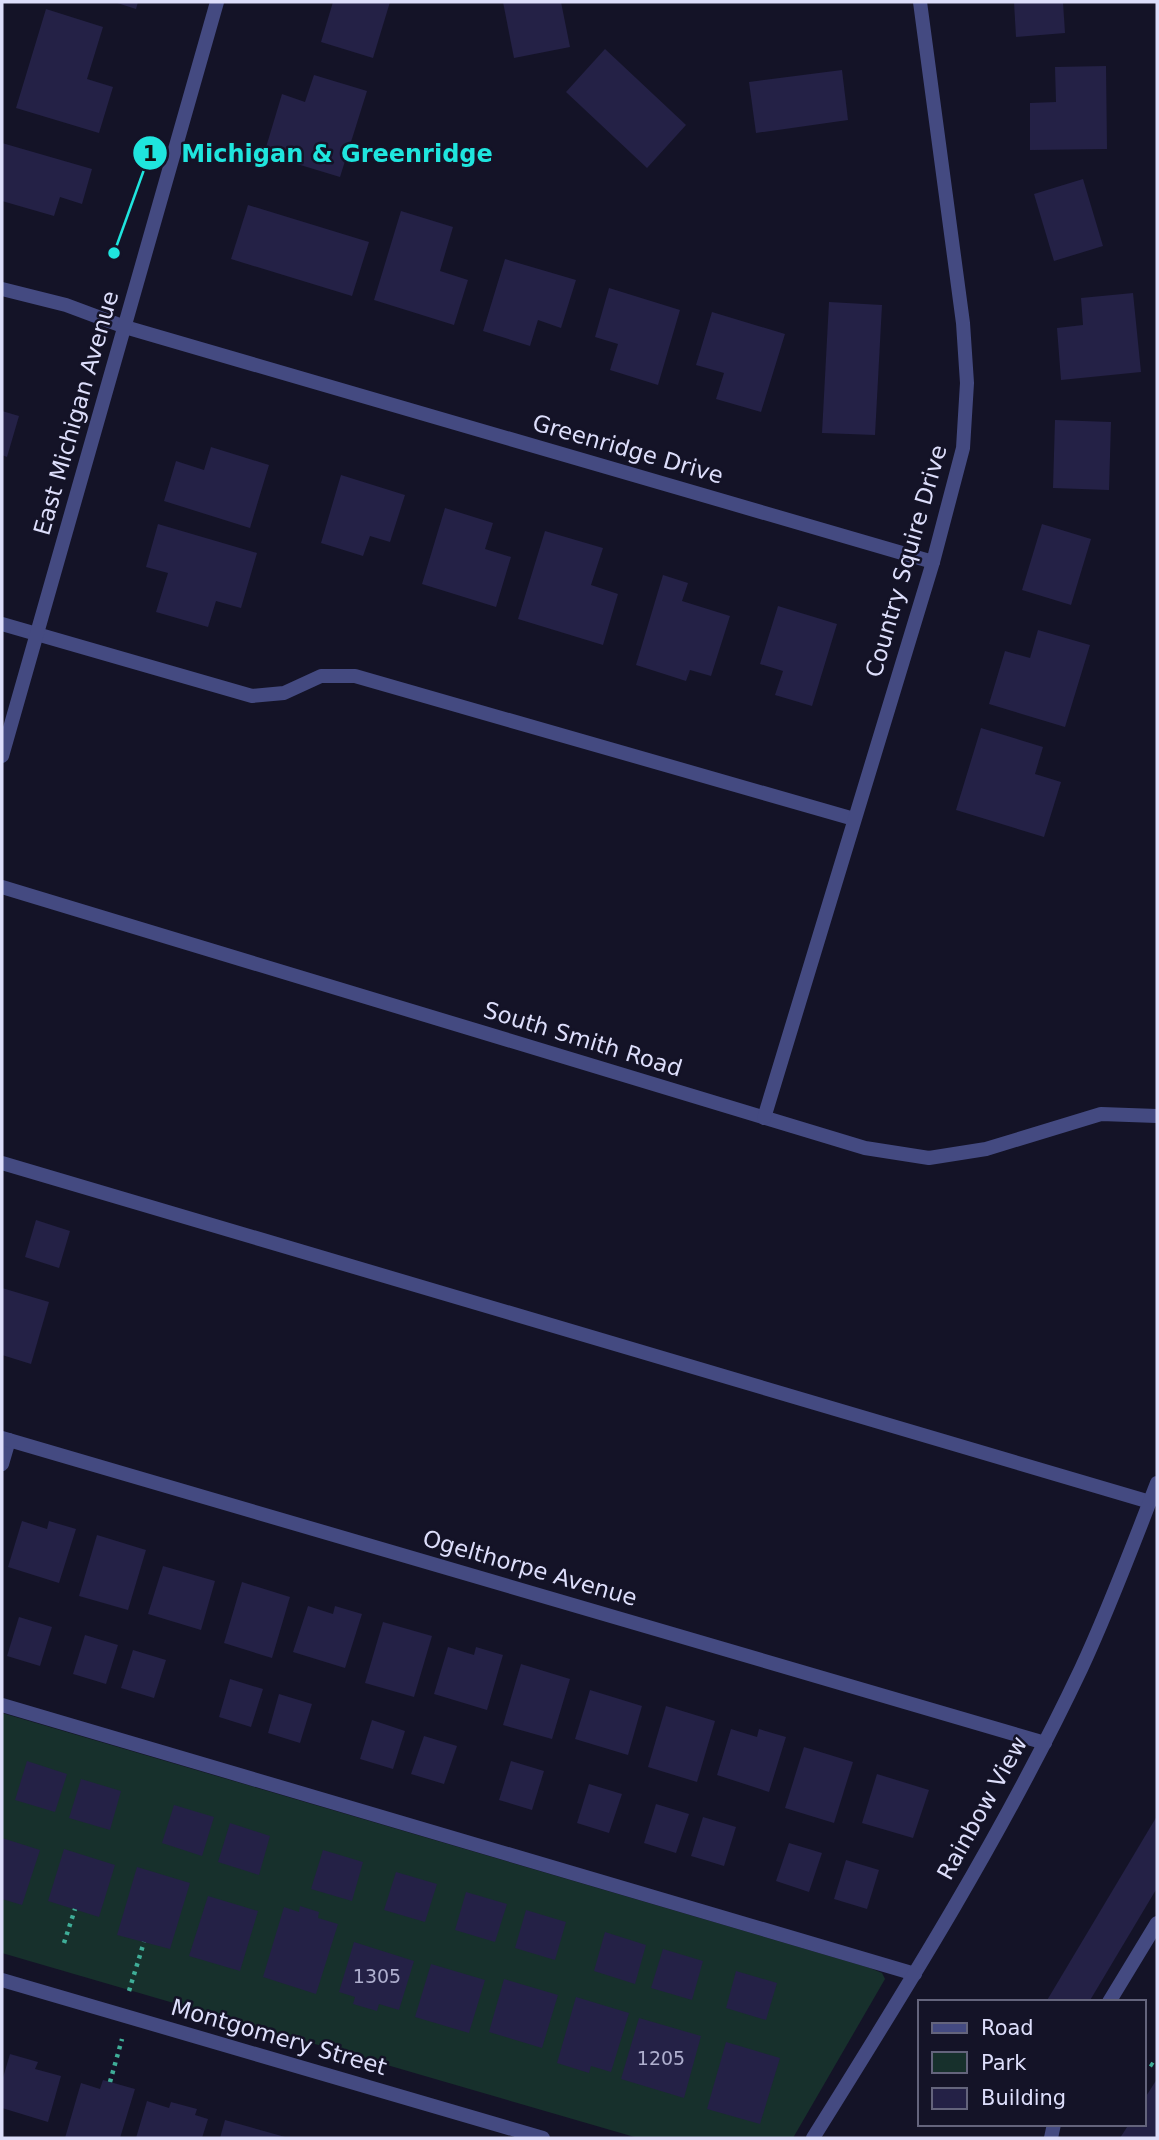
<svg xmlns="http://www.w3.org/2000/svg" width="1159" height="2140" font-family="'DejaVu Sans',sans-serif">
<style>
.green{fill:#17302c}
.building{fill:#242146}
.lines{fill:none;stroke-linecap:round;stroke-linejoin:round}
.path{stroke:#3fae98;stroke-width:4.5;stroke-dasharray:3.5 5;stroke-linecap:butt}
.service{stroke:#444a81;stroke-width:14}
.minor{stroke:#444a81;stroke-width:14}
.labels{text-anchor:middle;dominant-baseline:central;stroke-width:5;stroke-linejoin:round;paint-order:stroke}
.number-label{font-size:19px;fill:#afafce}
.street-label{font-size:23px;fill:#dddefb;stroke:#141327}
.leader{fill:none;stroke:#1fe5de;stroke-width:2.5}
.callout-dot{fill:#1fe5de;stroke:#141327;stroke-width:2.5}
.mark-label{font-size:21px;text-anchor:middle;font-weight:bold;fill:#111}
.callout-label{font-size:24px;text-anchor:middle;font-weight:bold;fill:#1fe5de;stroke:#141327;stroke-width:5;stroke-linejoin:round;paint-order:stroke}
</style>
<rect width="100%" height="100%" fill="#141327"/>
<polygon class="green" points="2,1713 870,1968 882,1973 885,1979 793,2138 638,2138 2,1953"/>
<g class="building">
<polygon points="114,2 138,2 136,9"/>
<polygon points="333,2 390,2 373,58 321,42"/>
<polygon points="503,2 561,2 570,47 514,58"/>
<polygon points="1014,2 1063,2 1065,33 1016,37"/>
<polygon points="46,9 103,27 87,79 113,87 99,133 16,108"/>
<polygon points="605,49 686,125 647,168 566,92"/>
<polygon points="1106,66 1107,149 1030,150 1030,103 1056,102 1055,67"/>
<polygon points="842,70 848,120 756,133 749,82"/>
<polygon points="314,75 367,91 340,177 264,154 282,94 305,102"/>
<polygon points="2,143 92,169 82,204 60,197 54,216 2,201"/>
<polygon points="1083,179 1103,246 1054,261 1034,194"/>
<polygon points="248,205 369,242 352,296 231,259"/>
<polygon points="401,211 453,227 440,271 468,280 454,325 374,300"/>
<polygon points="505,259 576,280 561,328 538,320 530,346 483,331"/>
<polygon points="609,288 680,310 658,385 610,370 618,344 595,337"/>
<polygon points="1133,293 1141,372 1061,380 1057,328 1083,325 1081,298"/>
<polygon points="829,302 882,305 875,435 822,433"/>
<polygon points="712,312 785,334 761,412 716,399 724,373 696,365"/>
<polygon points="2,411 19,416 7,457 2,455"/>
<polygon points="1055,420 1111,422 1109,490 1053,488"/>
<polygon points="211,447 269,465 250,528 164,501 176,461 204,470"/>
<polygon points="341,475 405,495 390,542 370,536 363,556 321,543"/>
<polygon points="445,508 493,523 485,549 511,557 496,607 422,584"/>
<polygon points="158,524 257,553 241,608 216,601 208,627 156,612 168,573 146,567"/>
<polygon points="1042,524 1091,539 1071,605 1022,590"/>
<polygon points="545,531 603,548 591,585 618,594 603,645 518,619"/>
<polygon points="663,575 688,583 682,601 730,616 711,676 690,670 686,681 636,665"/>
<polygon points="778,606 837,624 812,706 775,695 783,671 760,664"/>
<polygon points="1038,630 1090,645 1065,727 989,704 1005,651 1030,658"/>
<polygon points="981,728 1043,747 1035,774 1061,782 1044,837 956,810"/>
<polygon points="36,1220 70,1231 59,1268 25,1257"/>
<polygon points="2,1288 49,1302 31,1364 2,1355"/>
<polygon points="22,1521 47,1529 49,1521 76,1529 59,1583 8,1567"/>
<polygon points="97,1535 146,1550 128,1610 79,1596"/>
<polygon points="163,1566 215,1581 201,1630 148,1614"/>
<polygon points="242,1582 290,1597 272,1658 224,1643"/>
<polygon points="308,1606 333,1614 335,1606 362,1614 345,1668 293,1652"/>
<polygon points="19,1617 52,1627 40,1666 7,1656"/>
<polygon points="383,1622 432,1636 414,1697 365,1683"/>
<polygon points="85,1635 118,1645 106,1684 73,1674"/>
<polygon points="448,1647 474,1655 476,1647 503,1655 487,1710 434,1694"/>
<polygon points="133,1650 166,1660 154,1698 121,1688"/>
<polygon points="521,1664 570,1679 552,1739 503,1725"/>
<polygon points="230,1679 263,1689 251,1727 219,1717"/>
<polygon points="590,1690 642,1706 628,1755 575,1739"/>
<polygon points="279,1694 312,1704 300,1743 268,1733"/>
<polygon points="666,1706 715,1721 697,1782 648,1767"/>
<polygon points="372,1720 405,1731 393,1769 360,1759"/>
<polygon points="731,1729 757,1737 759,1729 786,1737 769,1792 717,1775"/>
<polygon points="424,1736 457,1746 444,1784 411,1774"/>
<polygon points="804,1747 853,1762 834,1823 785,1808"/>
<polygon points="27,1761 67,1774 55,1812 15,1800"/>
<polygon points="511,1761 544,1771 532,1810 499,1800"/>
<polygon points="877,1774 929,1790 913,1838 862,1823"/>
<polygon points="81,1779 121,1791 110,1830 69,1818"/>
<polygon points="589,1784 622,1794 609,1833 577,1823"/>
<polygon points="656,1804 689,1814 676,1853 644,1843"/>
<polygon points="174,1805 214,1817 202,1856 162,1843"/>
<polygon points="1157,1816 1157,1888 1089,2002 1046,2002"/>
<polygon points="703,1817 736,1827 724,1866 691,1856"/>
<polygon points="230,1823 270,1836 259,1875 218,1862"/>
<polygon points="2,1838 40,1850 22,1905 2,1899"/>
<polygon points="789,1843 822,1853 809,1892 776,1881"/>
<polygon points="64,1849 115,1865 99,1917 48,1901"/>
<polygon points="323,1850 363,1862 352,1901 311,1889"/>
<polygon points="846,1860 879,1870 867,1909 834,1899"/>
<polygon points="137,1867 190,1883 170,1949 117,1935"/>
<polygon points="396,1872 437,1884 425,1922 384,1910"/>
<polygon points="466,1892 507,1904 495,1942 455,1930"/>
<polygon points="208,1896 258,1911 240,1971 189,1956"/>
<polygon points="300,1906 319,1912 318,1918 338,1924 316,1994 263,1977 284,1907 299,1912"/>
<polygon points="526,1910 566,1922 555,1960 515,1948"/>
<polygon points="605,1932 646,1945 635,1984 594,1971"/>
<polygon points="354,1942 414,1961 399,2010 379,2004 377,2011 353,2004 355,1997 339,1992"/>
<polygon points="663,1949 703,1961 692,2000 651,1988"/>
<polygon points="431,1964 485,1980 469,2033 415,2017"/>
<polygon points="736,1971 777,1983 766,2020 726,2008"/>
<polygon points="504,1979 558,1995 542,2048 489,2032"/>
<polygon points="576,1997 629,2013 611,2072 591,2066 589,2073 557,2063"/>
<polygon points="639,2018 701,2036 684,2098 621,2079"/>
<polygon points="726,2042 780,2058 760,2124 707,2109"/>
<polygon points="10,2054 38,2062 35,2069 61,2076 48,2122 2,2108 2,2081"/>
<polygon points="1157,2079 1157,2138 1120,2138 1129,2124 1143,2124 1143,2101"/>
<polygon points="103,2080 135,2089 120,2138 65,2138 81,2083 100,2089"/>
<polygon points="147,2101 169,2108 171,2102 197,2109 195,2115 208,2119 202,2138 136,2138"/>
<polygon points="225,2120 285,2137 285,2138 220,2138"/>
</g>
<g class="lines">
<g class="path">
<polyline points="64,1943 75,1909"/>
<polyline points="129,1991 144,1942"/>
<polyline points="1143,2059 1157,2068"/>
<polyline points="110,2082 122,2039"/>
</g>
<g class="service">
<polyline points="2,624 252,696 284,693 321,676 355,676 854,819"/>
<polyline points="2,1163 1150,1502"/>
<polyline points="2,1464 9,1440"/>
<polyline points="2,1705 915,1974"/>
<polyline points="1109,2002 1157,1923"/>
<polyline points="1051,2138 1054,2124"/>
</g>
<g class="minor">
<polyline points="2,289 66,305 125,327 933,562"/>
<polyline points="2,756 217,2"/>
<polyline points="2,887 865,1148 929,1158 986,1149 1101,1114 1157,1116"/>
<polyline points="764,1118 933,562 963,448 967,383 963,323 920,2"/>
<polyline points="2,1438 1045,1743"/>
<polyline points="2,1980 543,2138"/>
<path d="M 813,2138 C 908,1986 1004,1832 1081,1669 C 1109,1609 1133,1545 1157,1483"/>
</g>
</g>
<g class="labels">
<g class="number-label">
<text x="377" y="1976">1305</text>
<text x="661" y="2058">1205</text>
</g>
<g class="street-label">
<text transform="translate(76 413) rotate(-74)">East Michigan Avenue</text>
<text transform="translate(628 449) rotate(16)">Greenridge Drive</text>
<text transform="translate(906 561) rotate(-74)">Country Squire Drive</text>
<text transform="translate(583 1039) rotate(17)">South Smith Road</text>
<text transform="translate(530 1568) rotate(16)">Ogelthorpe Avenue</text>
<text transform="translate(982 1808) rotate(-61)">Rainbow View</text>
<text transform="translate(279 2037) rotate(16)">Montgomery Street</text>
</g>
</g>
<path class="leader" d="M114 253L150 153"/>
<g class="callout-dot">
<circle cx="114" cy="253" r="7"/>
<circle cx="150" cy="153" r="18"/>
</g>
<g class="mark-label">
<text x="150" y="161">1</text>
</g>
<g class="callout-label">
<text x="337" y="162">Michigan &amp; Greenridge</text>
</g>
<rect width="1159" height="2140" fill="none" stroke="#dddefb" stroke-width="7"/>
<rect x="918" y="2000" width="228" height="126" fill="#141327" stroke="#64647c" stroke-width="2"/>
<rect x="932" y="2023" width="35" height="10" fill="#444a81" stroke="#64647c" stroke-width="2"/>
<text x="981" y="2035" font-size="21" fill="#dddefb">Road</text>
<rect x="932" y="2052" width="35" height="21" fill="#17302c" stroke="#64647c" stroke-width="2"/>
<text x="981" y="2070" font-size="21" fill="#dddefb">Park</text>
<rect x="932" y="2088" width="35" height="21" fill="#242146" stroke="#64647c" stroke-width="2"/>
<text x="981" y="2105" font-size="21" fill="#dddefb">Building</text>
</svg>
